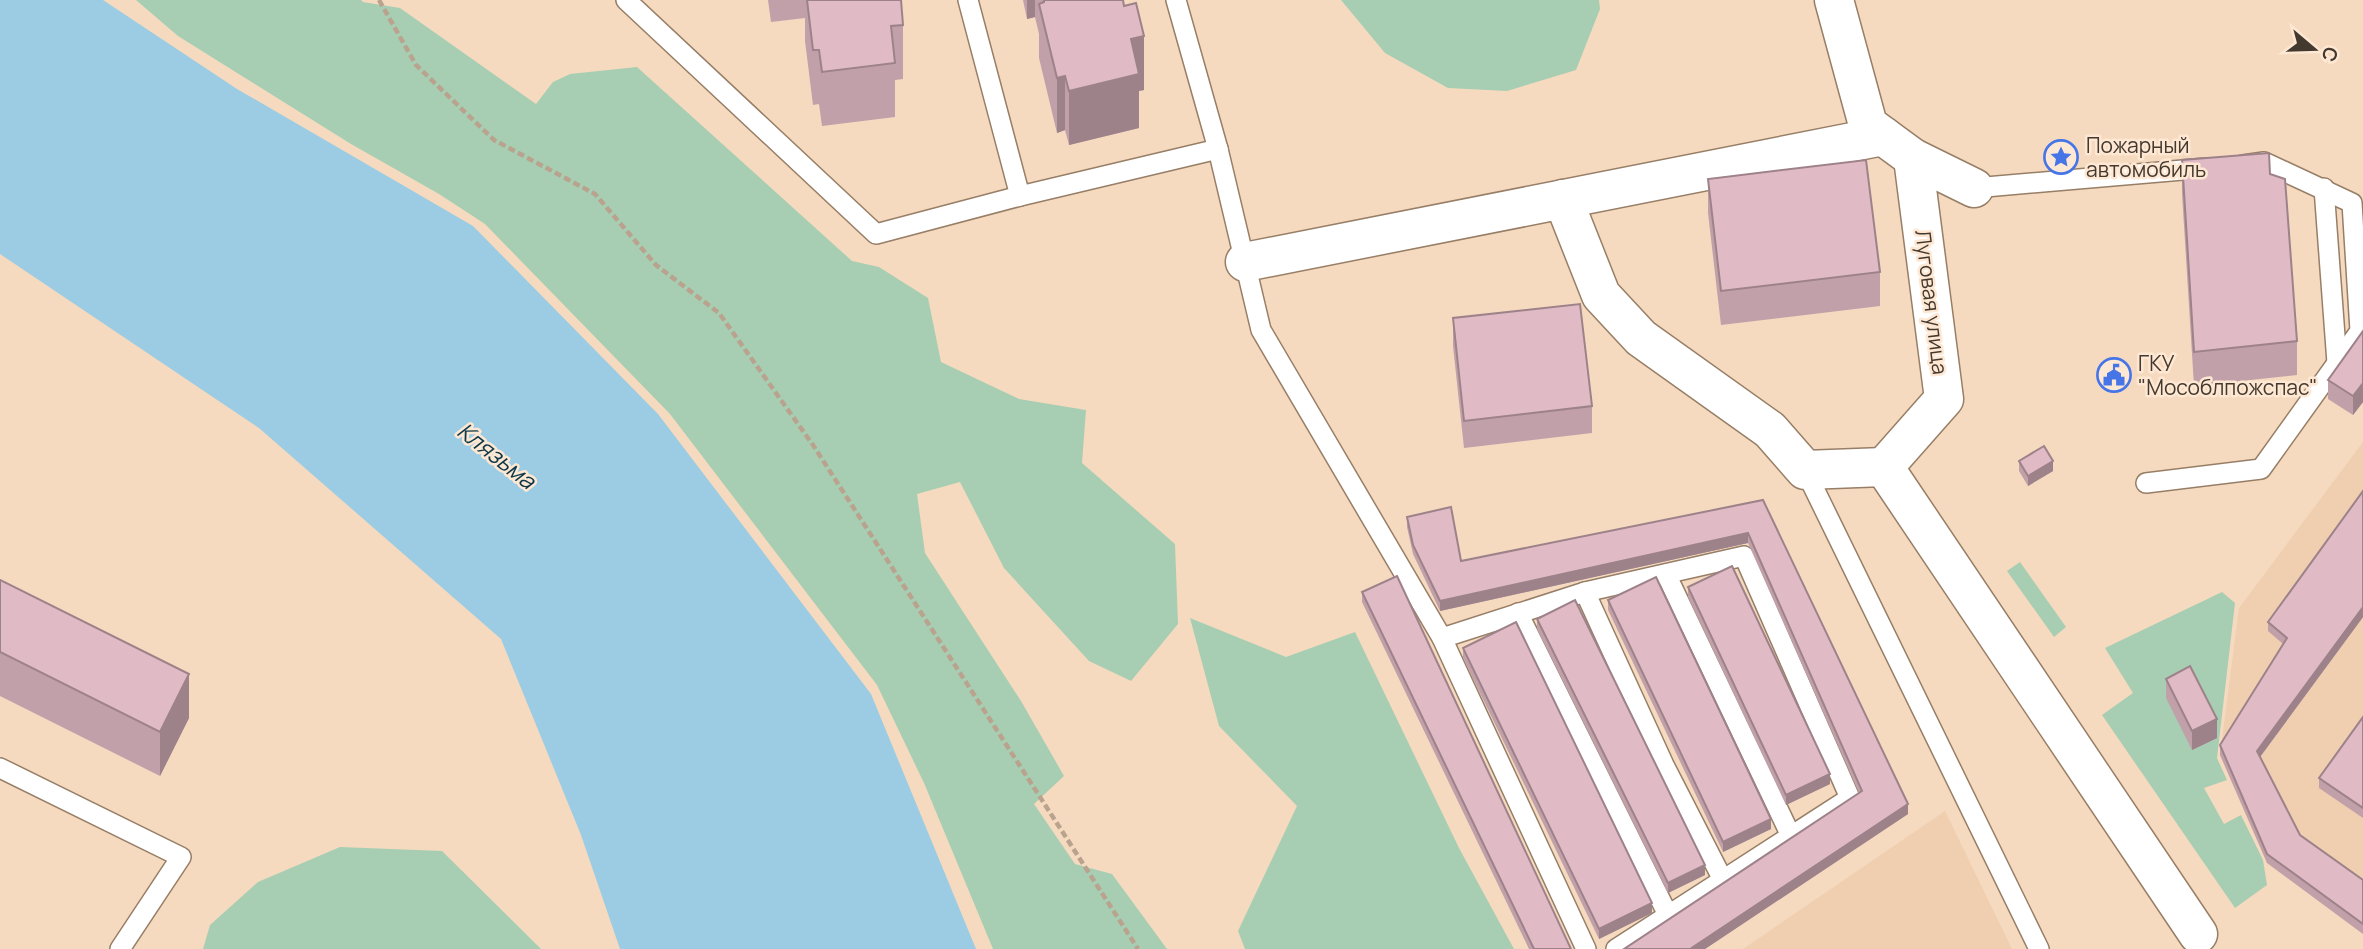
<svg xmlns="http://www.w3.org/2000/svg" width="2363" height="949" font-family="Manrope,sans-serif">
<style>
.built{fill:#efcfaf}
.green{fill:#a7ceb2}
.water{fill:#9bcce3}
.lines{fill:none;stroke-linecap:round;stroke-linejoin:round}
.service-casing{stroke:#977e66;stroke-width:22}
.minor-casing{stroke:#977e66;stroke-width:41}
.path{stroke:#b9a38e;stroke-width:4.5;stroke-dasharray:7 3.5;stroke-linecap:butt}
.service{stroke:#fff;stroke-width:19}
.minor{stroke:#fff;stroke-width:38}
.wall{fill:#c1a0a9}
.shaded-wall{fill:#9d828a}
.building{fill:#e0bac5;stroke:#9d828a;stroke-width:2}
.labels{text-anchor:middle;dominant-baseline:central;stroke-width:5;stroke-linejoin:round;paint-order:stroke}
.poi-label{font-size:21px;fill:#44392e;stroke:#fee8d3;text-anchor:start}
.street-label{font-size:21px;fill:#44392e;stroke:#fee8d3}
.water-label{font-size:23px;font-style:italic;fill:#0c3849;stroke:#fee8d3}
</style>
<rect width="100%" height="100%" fill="#f5dabf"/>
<g class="built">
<polygon points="2363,442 2363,934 2267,863 2220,755 2239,608"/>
<polygon points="1945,811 2012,949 1743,949"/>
</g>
<g class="green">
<polygon points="136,0 361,0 363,2 400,8 536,104 553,82 570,74 637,67 852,261 879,267 928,298 941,362 1019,399 1086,410 1082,463 1175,544 1178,624 1131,681 1089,661 1004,568 960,482 917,494 925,553 1021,701 1064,776 1034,804 1075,864 1112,874 1167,949 993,949 924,783 877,685 670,414 485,224 439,194 351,144 178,36"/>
<polygon points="1341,0 1599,0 1600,9 1576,70 1507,91 1448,88 1385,53"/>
<polygon points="2020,562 2066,627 2054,637 2007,571"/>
<polygon points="2222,592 2235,603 2217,758 2227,780 2204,788 2224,824 2241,815 2263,860 2267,885 2235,908 2102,715 2133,693 2105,648"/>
<polygon points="1190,618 1286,657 1355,632 1459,848 1514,949 1245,949 1238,931 1297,806 1219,726"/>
<polygon points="340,847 442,851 541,949 203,949 210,925 258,882"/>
</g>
<polygon class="water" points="0,0 103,0 237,89 473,226 658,414 871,694 976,949 620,949 581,835 501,639 259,428 0,254"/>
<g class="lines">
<g class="service-casing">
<g id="service">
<polyline points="626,0 876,234 1020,196"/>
<polyline points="968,0 1020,196 1218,149"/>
<polyline points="1176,0 1218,149 1261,330 1442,638 1585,592 1744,556 1850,798 1616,949"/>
<polyline points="1974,188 2206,168"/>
<polyline points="2324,188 2337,363"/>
<polyline points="1805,470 2039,949"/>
<polyline points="2146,483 2261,469 2360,331 2352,203 2264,162 2243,165"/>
<polyline points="1666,574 1790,834"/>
<polyline points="1585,592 1664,765 1723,880"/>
<polyline points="1518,613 1668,915"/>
<polyline points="1442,638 1586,949"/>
<polyline points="0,768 181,857 120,949"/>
</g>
</g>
<g class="minor-casing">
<g id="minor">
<polyline points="1834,0 1868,125 1913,158 1974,188"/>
<polyline points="1563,199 1601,295 1641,338 1770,430 1805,470 1884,467"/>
<polyline points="1245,262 1883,136"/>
<polyline points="1884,467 2198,934"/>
<polyline points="1884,467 1944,399 1913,158"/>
</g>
</g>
<polyline class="path" points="379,0 416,65 494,140 595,194 656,265 719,313 813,445 1138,949"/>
<use href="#service" class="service"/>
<use href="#minor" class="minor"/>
</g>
<g class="wall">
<polygon points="768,0 901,0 903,25 903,79 895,80 895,117 822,126 819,104 813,105 805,41 805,18 771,22"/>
<polygon points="1023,0 1123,0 1144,90 1139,91 1139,128 1069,145 1065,130 1057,133 1039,58 1039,34 1035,17 1027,19"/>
<polygon points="2182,160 2270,174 2297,341 2297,375 2194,386 2182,194"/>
<polygon points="1708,179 1880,272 1880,306 1721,325 1708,213"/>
<polygon points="1453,318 1592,406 1592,433 1464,448 1453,346"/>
<polygon points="2363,331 2363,402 2353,415 2328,399 2328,380"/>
<polygon points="2019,461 2053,471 2028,486 2019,471"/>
<polygon points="2363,491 2363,617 2260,757 2300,835 2363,880 2363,934 2267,863 2220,755 2220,745 2283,644 2268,631 2268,622"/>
<polygon points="1763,500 1908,814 1705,949 1624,949 1859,793 1748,543 1440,611 1413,554 1407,527 1407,517 1461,561"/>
<polygon points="0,580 189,718 160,776 0,696"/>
<polygon points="1688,587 1830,784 1786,805 1688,597"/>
<polygon points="1362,592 1571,949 1529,949 1362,602"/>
<polygon points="1608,600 1771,829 1723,852 1608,610"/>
<polygon points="1537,619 1705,875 1668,893 1537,629"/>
<polygon points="1463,648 1652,913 1599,939 1463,658"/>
<polygon points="2166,679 2217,738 2192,750 2166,698"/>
<polygon points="2363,717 2363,818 2319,788 2319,778"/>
</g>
<g class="shaded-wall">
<polygon points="1027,0 1035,0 1035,17 1027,19"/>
<polygon points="1144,36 1144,90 1139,91 1139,128 1069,145 1069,91 1131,39"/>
<polygon points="1065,76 1065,130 1057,133 1057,78"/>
<polygon points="2363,383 2363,402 2353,415 2353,396"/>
<polygon points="2053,461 2053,471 2028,486 2028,476"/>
<polygon points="1748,533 1748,543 1440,611 1440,601"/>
<polygon points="2363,607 2363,617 2257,761 2257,751"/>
<polygon points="189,674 189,718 160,776 160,732"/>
<polygon points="2217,719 2217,738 2192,750 2192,731"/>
<polygon points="1830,774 1830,784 1786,805 1786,795"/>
<polygon points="1908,804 1908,814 1705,949 1690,949"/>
<polygon points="1771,819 1771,829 1723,852 1723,842"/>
<polygon points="1705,865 1705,875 1668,893 1668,883"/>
<polygon points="1652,903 1652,913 1599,939 1599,929"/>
</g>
<g class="building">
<polygon points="807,0 901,0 903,25 891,26 895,63 822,72 819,50 813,50"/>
<polygon points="1044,0 1123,0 1124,6 1136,3 1144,36 1131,39 1139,74 1069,91 1065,76 1057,78 1039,4 1044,2"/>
<polygon points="2269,153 2270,174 2285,179 2297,341 2194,352 2182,160"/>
<polygon points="1866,160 1880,272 1721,291 1708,179"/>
<polygon points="1580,304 1592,406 1464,421 1453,318"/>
<polygon points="2363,331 2363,383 2353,396 2328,380"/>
<polygon points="2044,446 2053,461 2028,476 2019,461"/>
<polygon points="2363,491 2363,607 2257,751 2300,835 2363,880 2363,924 2267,854 2220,745 2287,638 2268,622"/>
<polygon points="1763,500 1908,804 1690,949 1624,949 1862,791 1748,533 1440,601 1413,545 1407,517 1451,507 1461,561"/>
<polygon points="1732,566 1830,774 1786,795 1688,587"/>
<polygon points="1397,576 1571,949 1534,949 1362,592"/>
<polygon points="1656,577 1771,819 1723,842 1608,600"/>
<polygon points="0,580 189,674 160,732 0,652"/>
<polygon points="1575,600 1705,865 1668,883 1537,619"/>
<polygon points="1516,622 1652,903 1599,929 1463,648"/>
<polygon points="2190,666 2217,719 2192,731 2166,679"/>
<polygon points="2363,717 2363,808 2319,778"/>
</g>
<defs>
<g id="sight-ring" transform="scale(1.75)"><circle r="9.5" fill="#fee8d3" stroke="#4675e7" stroke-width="1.5"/><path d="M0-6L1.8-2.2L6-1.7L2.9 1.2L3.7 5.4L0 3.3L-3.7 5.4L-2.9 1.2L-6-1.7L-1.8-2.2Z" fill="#4675e7"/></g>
<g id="civic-ring" transform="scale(1.75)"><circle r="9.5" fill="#fee8d3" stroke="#4675e7" stroke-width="1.5"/><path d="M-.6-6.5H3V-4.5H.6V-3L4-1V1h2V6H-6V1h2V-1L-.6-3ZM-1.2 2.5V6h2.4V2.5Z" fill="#4675e7"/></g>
</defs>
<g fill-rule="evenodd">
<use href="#sight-ring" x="2061" y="157"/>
<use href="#civic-ring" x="2114" y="375"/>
</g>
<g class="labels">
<g class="poi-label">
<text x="2086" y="145">Пожарный<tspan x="2086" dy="24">автомобиль</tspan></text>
<text x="2138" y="363">ГКУ<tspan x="2138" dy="24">"Мособлпожспас"</tspan></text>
</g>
<g class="street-label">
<text transform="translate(1932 302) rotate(83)">Луговая улица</text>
</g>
<g class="water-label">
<text transform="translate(497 455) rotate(38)">Клязьма</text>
</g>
</g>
<g transform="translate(2314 49) rotate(109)" stroke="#fee8d3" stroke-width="5" paint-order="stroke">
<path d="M0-5L12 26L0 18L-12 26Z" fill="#44392e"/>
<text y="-10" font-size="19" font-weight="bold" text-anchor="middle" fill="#44392e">С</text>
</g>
</svg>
